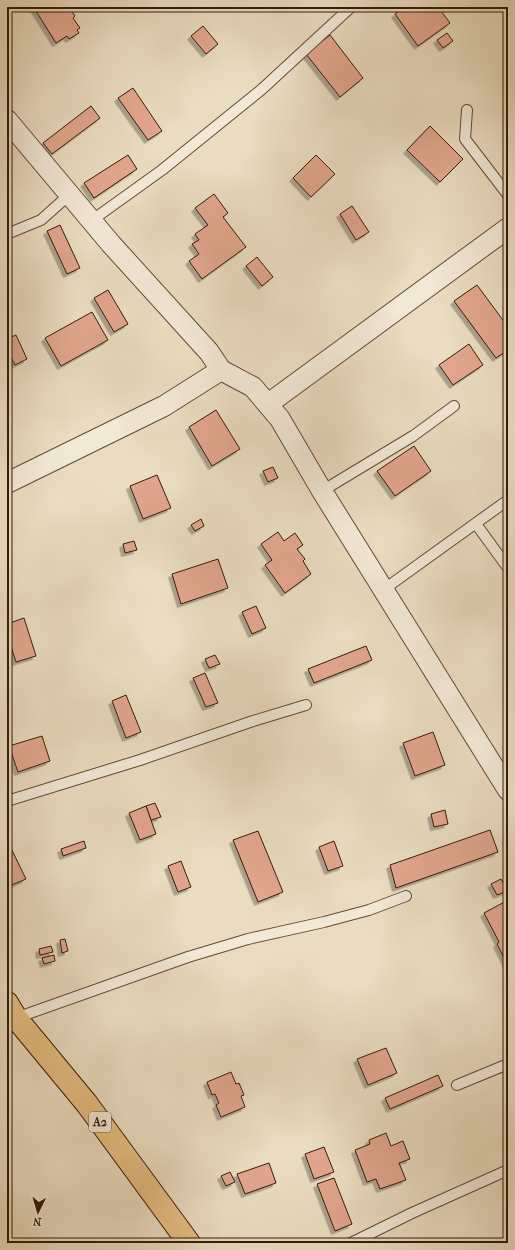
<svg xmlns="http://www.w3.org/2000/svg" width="515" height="1250" font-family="'IM FELL French Canon',serif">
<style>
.building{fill:#e1a68d;stroke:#351b07;filter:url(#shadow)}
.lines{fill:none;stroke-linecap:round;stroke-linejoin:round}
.service-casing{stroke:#624b35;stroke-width:12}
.minor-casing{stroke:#624b35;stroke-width:22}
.primary-casing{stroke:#351b07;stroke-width:24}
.service{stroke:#f1e8d6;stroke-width:10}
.minor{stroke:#f1e8d6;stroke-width:20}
.primary{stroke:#e5be80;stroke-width:22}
.labels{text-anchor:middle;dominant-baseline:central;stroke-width:3;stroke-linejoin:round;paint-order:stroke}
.shield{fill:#f1e8d6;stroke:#6d5845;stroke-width:1}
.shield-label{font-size:12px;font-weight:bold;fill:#351b07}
</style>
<defs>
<filter id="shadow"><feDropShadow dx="-3.5" dy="3.5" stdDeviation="0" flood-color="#0004"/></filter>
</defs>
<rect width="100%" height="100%" fill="#eadcc0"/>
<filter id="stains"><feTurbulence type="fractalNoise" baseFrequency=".005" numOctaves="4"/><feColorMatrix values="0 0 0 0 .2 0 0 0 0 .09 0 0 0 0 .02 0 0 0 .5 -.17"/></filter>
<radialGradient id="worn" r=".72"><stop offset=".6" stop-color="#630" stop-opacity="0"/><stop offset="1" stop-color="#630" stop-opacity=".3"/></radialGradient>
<g class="building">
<polygon points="36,7 69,7 75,16 73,18 80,28 77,30 79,33 69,39 67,36 56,43 34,8"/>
<polygon points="405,7 438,7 450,23 418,46 395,14"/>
<polygon points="203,26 218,44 206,54 191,36"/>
<polygon points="447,33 453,41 443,48 437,40"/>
<polygon points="330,35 363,78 340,97 306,54"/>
<polygon points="133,88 162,131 148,140 118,98"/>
<polygon points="91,106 100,118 52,154 43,143"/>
<polygon points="430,126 463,159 440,182 407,150"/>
<polygon points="128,155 137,169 94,198 84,183"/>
<polygon points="316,155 335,174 311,197 293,178"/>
<polygon points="214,194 228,213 223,217 246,247 202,279 189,261 199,254 192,244 199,240 195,234 208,225 195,208"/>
<polygon points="352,206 369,232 356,240 340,214"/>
<polygon points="60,225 80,268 67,274 47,231"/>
<polygon points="257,257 273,277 262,286 246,266"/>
<polygon points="477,285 508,327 508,350 496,358 454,301"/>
<polygon points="108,290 128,324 114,332 94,298"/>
<polygon points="92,312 108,340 61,366 45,338"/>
<polygon points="16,335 27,359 15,365 7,349 7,339"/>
<polygon points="469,344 483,365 453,385 439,365"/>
<polygon points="216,410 240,449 212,466 189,427"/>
<polygon points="414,446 431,471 395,496 377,471"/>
<polygon points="273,467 278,478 268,482 263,471"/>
<polygon points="157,475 171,508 143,519 130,486"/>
<polygon points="201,519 204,526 195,531 191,525"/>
<polygon points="278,532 284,541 295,533 303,545 297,549 305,559 303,561 311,574 285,593 265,565 272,560 261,544"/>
<polygon points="134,541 137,550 125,553 123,544"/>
<polygon points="218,559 228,588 181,604 172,574"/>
<polygon points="256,606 266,628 252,634 242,612"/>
<polygon points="24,618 36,656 16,662 7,634 7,624"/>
<polygon points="366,646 372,660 314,683 308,669"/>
<polygon points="215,655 220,664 209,668 205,659"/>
<polygon points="205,673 218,703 206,707 193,678"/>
<polygon points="126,695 141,732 126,738 112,701"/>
<polygon points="433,732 445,765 415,776 403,743"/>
<polygon points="42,736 50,761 18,772 9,746"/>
<polygon points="155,803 161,817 151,820 146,806"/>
<polygon points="146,806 156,834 140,840 129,813"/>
<polygon points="445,810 448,824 434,827 431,814"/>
<polygon points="490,830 498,852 396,888 390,865"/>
<polygon points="258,831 283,892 258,902 233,840"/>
<polygon points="7,840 26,879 7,887"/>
<polygon points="84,841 86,848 63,856 61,849"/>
<polygon points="334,841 343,866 328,871 319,847"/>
<polygon points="181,861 191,887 178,892 168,866"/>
<polygon points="501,879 507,891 497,895 491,884"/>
<polygon points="508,900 508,964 507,964 497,944 499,942 484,913"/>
<polygon points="65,939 68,951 62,953 60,940"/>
<polygon points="51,946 53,952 40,955 39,949"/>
<polygon points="54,955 55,961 44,964 42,958"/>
<polygon points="386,1048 397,1073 368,1085 357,1059"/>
<polygon points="231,1072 236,1084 239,1083 244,1095 241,1096 245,1107 221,1117 216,1105 219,1103 215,1094 212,1095 207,1082"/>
<polygon points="438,1075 443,1086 390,1109 385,1098"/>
<polygon points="386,1133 391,1146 403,1141 410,1159 399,1163 406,1180 380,1189 376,1179 367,1182 355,1150 370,1144 369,1140"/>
<polygon points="324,1147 334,1172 314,1179 305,1154"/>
<polygon points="269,1163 276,1183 245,1194 237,1174"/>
<polygon points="230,1172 235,1182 226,1186 221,1176"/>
<polygon points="334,1178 352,1224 335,1231 317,1184"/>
</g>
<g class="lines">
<g class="service-casing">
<g id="service">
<polyline points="467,110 465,139 508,195"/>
<polyline points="91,221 162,170 261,90 351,7"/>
<polyline points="7,234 41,220 69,195"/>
<polyline points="322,491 413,436 454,406"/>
<polyline points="476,524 508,568"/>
<polyline points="383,590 508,500"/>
<polyline points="7,801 140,760 253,721 306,705"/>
<polyline points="16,1018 188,957 248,939 324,922 369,910 406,896"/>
<polyline points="457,1085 508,1064"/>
<polyline points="351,1243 412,1213 508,1170"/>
</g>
</g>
<g class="minor-casing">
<g id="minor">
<polyline points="7,120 111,244 209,352 221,370 253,387 280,419 322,491 508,790"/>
<polyline points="268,404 508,228"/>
<polyline points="7,483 164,406 221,370"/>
</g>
</g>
<g class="primary-casing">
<polyline id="primary" points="7,1003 16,1018 87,1104 189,1243"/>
</g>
<use href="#service" class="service"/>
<use href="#minor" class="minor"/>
<use href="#primary" class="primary"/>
</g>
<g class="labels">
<rect class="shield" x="89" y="1112" width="22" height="20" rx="3"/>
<g class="shield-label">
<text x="100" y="1122">A2</text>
</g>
</g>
<rect width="515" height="1250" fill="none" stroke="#eadcc0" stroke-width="24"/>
<rect x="8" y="8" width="499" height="1234" fill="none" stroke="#351b07" stroke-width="2"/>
<rect x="12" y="12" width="491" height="1226" fill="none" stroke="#351b07"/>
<g transform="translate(38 1212) rotate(185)" stroke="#f1e8d6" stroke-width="3" paint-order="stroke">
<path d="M0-3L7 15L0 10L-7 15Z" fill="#351b07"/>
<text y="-6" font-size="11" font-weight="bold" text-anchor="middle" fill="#351b07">N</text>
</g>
<rect width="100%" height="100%" filter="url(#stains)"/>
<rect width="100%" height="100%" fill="url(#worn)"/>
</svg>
